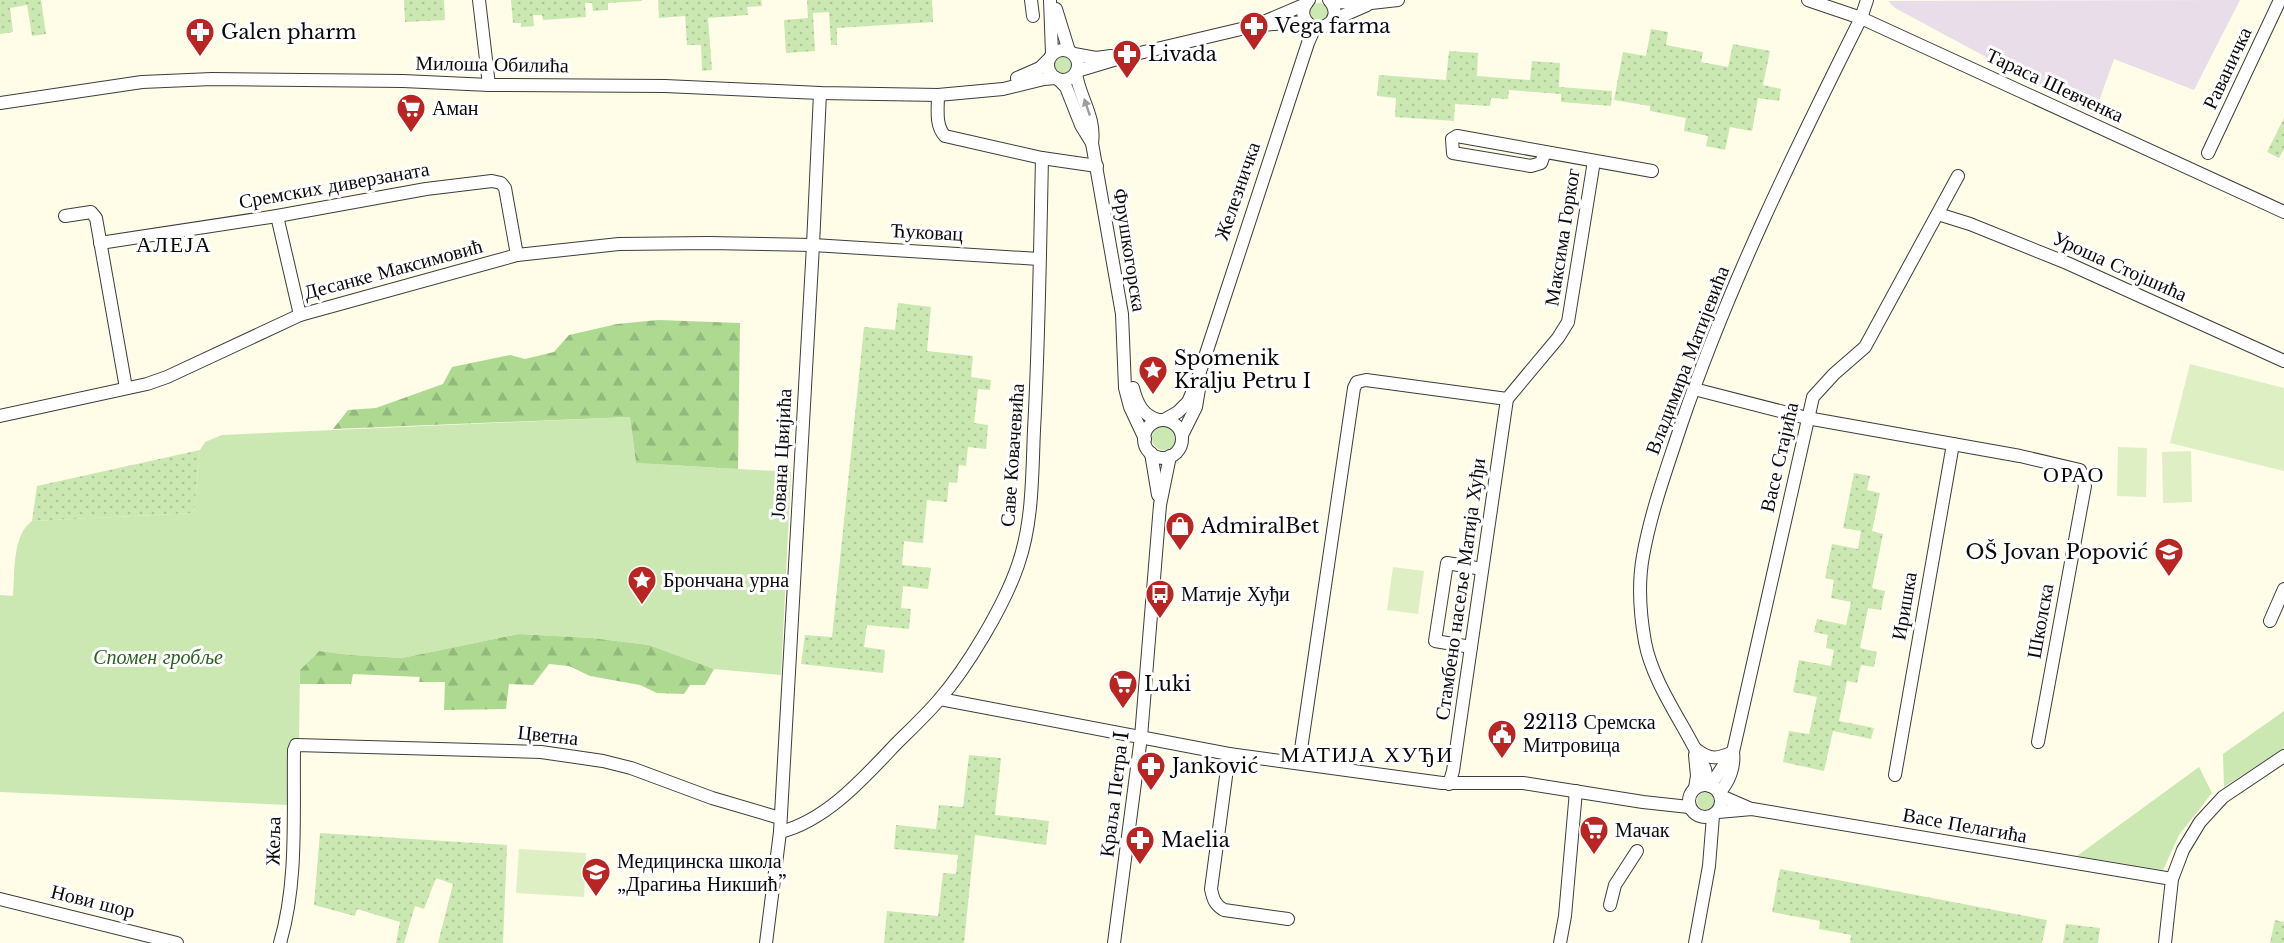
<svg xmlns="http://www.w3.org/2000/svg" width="2284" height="943" font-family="'Libre Baskerville',serif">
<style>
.industrial{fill:#e9ddea}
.grass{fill:#cbe8b2}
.forest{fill:url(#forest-firs)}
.garden{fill:url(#garden-dots)}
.pitch{fill:#deefc4}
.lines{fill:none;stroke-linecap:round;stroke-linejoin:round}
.minor-casing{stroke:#3d3d3d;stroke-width:14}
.minor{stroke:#fff;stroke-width:12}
.oneway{fill:#9d9d9d}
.labels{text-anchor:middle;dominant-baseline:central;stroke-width:6;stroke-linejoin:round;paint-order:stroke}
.poi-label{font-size:20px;fill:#0a0a0a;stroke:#fff;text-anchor:start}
.street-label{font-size:20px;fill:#0a0a0a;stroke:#fff}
.park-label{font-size:20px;font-style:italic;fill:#25611b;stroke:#fff}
.quarter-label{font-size:22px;letter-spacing:1.5px;fill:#0a0a0a;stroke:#fff}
</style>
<defs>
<pattern id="forest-firs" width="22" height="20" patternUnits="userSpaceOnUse" patternTransform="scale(1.5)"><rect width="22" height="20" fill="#add991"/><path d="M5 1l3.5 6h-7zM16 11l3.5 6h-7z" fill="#94b97c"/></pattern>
<pattern id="garden-dots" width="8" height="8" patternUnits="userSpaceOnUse" patternTransform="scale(1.5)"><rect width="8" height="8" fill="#cbe8b2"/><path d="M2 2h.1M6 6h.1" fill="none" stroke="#adc698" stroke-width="1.8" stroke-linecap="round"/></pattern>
</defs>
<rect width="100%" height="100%" fill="#fffce7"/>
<polygon class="industrial" points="2240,0 2194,90 2114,59 2094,115 1895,8 1888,1"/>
<g class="grass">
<circle cx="1319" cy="12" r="9"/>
<circle cx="1062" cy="65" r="9"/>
<path d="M 630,417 L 636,463 L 791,472 L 781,675 L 714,669 L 649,645 L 592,638 L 519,634 L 402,658 L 351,655 L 319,651 L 300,670 L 299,738 L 288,805 L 0,792 L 0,595 L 13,596 C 15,573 12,535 32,521 L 194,513 L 200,450 L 205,442 L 222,435 Z"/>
<circle cx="1164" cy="438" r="12"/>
<polygon points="2284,711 2284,748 2224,787 2223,754"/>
<polygon points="2199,767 2212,793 2179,835 2163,870 2077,856"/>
<circle cx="1706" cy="801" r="9"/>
</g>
<g class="forest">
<polygon points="658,320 740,323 738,469 636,463 630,417 333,429 348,410 376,408 443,384 452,367 510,355 525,359 554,352 569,335 617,324"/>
<polygon points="519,634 592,638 649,645 714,669 705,685 690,685 684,694 657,693 640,685 590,676 569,666 549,664 533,685 509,684 506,709 444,710 445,682 419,682 420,677 353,674 351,684 300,684 300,670 319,651 351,655 402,658"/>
</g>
<g class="garden">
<polygon points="0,0 41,0 46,34 32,36 27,5 10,8 13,32 0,34"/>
<polygon points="404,0 444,0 445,20 405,22"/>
<polygon points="511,0 642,0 642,1 608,3 608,10 593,11 592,3 585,3 586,17 543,20 542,15 533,15 534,26 521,27 521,23 513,23"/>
<polygon points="658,0 761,0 762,6 747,7 748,15 708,18 712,70 702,71 701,45 687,45 685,16 659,18"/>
<polygon points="807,0 932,0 933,22 837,28 837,45 831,45 829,12 813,13 815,51 786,53 784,20 808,18"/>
<polygon points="1651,29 1668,32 1666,45 1703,52 1701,62 1728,67 1733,44 1770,51 1763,85 1781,89 1779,101 1758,98 1752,131 1730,127 1725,150 1706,146 1708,136 1684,131 1686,118 1650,111 1650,106 1614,100 1623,52 1646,56"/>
<polygon points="1449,51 1478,53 1477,76 1530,80 1532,61 1560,63 1559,87 1612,91 1611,106 1561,102 1561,94 1509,90 1508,99 1491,98 1490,106 1455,104 1454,121 1395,117 1396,98 1377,96 1379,75 1446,80"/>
<polygon points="2284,118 2284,149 2279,158 2267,152"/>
<polygon points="898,303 931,307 927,351 973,356 971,377 991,380 990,390 978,389 974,423 988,425 986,449 968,447 966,466 959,465 957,483 949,482 947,502 927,500 923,543 904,541 902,565 931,568 928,589 903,586 901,608 911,609 909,629 867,625 864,647 885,650 883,673 801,664 805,635 832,637 864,327 895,330"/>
<polygon points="200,450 194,513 32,521 37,486"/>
<polygon points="1854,473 1870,476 1867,490 1880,493 1872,531 1883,534 1872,588 1885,591 1881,610 1868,608 1860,648 1877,652 1874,667 1861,665 1857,683 1847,681 1839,721 1874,728 1871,739 1833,731 1824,771 1783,762 1789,731 1809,734 1817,697 1793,692 1799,660 1831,666 1834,650 1826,648 1828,635 1814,632 1817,619 1846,625 1851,602 1831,598 1834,580 1825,578 1832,544 1858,549 1861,531 1843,528"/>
<polygon points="969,755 1001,758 995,815 1049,821 1046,845 975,835 964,943 884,943 887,911 938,916 943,873 956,874 958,855 894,849 896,825 936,829 939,805 963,807"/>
<polygon points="320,833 507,845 503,943 438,943 453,884 436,878 424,909 415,906 404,943 396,943 400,922 357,909 355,916 314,905"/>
<polygon points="1780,869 2047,920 2042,943 1850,943 1851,935 1819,929 1820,921 1772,912"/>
<polygon points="2275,920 2284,922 2284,943 2270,943"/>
<polygon points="2066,924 2100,928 2098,943 2063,943"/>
</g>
<g class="pitch">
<polygon points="2190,364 2284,388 2284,471 2170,443"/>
<polygon points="2118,447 2147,448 2146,497 2117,496"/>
<polygon points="2191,451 2192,502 2163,503 2162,452"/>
<polygon points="1393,567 1424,571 1418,614 1387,610"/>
<polygon points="519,849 586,853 584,897 516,893"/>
</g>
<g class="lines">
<g class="minor-casing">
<g id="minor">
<polyline points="479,0 489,85"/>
<polyline points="1031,0 1033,16"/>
<polyline points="1050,0 1052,54"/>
<path d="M 1309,0 C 1304,5 1302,11 1304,17 C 1313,40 1348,21 1329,0"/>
<polyline points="1808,0 1861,18 2284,212"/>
<polyline points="1331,2 1371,3 1398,0"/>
<polyline points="1056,9 1069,51"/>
<polyline points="1333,20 1367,5"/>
<polyline points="1266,21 1306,4"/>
<circle cx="1063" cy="65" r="15"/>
<polyline points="1074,54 1096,58 1111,56"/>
<polyline points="1077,71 1127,56 1258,25 1307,22"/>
<path d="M 1076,73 C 1079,97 1096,117 1092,143 L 1122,314 L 1125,388 L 1130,407 L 1145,439"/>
<polyline points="1017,78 1040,68 1048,60"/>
<polyline points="1059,80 1066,87 1081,125 1092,143"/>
<path d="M 938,95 C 938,108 935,126 945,136 L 1042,158 L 1097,166"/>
<polyline points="0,103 142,82 212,79 403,81 489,85 665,86 820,93 938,95 1003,89 1044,79 1056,78"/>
<polyline points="1545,152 1541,163 1531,166 1453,153 1452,139 1457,136 1652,171"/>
<polyline points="2208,153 2280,0"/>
<polyline points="1938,214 1970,224 2067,263 2284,361"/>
<polyline points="65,216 91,212 96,218 126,388"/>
<polyline points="277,216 300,315"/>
<polyline points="100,243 277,216 426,189 492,181 501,183 505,188 517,255"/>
<path d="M 1133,388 C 1137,404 1143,416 1159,420"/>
<polyline points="1694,389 1807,418 2020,456 2080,470 2085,486 2038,742"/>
<polyline points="0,416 147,384 167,377 300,315 517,255 619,244 708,243 813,245 1039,259"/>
<polyline points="1164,420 1178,412 1188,402 1197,381 1308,43 1315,27"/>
<circle cx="1163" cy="439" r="19"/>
<polyline points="1182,435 1196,407 1200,383"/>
<polyline points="1151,453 1158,495"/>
<polyline points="2270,621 2284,589"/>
<polyline points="1471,647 1435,641 1447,563 1482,569"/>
<polyline points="940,699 1229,754 1442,783 1523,783 1643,802 1689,807"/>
<path d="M 1697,750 C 1710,760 1718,759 1733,752"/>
<path d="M 1229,754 L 1211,889 C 1213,899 1215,905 1224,910 L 1288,919"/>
<polyline points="1695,755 1697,776 1695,788"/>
<polyline points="1299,763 1354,388 1357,382 1366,380 1507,399 1558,338 1568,322 1594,161"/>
<polyline points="1895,775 1953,444"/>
<polyline points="1449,784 1453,771 1507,399"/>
<circle cx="1705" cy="801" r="16"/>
<path d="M 1708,785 L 1705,769 C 1687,728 1653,685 1645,642 C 1640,614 1638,583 1643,556 C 1651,511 1667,468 1681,425 C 1729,284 1795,150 1861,18 L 1867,0"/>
<polyline points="1710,786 1732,753"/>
<path d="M 1719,793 C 1729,782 1735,767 1733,752 L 1813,397 L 1834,374 L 1865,347 L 1958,176"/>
<polyline points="1721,796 1751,809"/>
<polyline points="1718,812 1752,809 2172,879"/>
<path d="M 780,832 C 825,821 862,780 894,746 C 909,731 924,717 938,701 C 967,668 1004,606 1018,565 C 1033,522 1032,475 1034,430 C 1039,340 1040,249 1042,158"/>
<polyline points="0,899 177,943"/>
<polyline points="1610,905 1615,885 1637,851"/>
<path d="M 280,943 C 298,882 293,814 294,750 L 296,745 L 541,752 L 603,761 L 631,768 L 712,798 L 780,818"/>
<polyline points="766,943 780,832 813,245 820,93"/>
<polyline points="1114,943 1141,737 1160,505 1170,456"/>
<polyline points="1560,943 1565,916 1576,791"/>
<polyline points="1695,943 1709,866 1713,816"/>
<polyline points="2165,943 2172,879 2183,850 2200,822 2223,797 2284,756"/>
</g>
</g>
<use href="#minor" class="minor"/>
</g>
<defs><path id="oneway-solid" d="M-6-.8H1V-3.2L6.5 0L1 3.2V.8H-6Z" transform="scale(1.5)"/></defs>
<use class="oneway" href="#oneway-solid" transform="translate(1087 107) rotate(-109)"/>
<defs>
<g id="pharmacy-pin" transform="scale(1.5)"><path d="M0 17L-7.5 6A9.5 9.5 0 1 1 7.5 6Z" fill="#b92523" stroke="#fff"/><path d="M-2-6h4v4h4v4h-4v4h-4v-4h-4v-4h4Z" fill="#fff"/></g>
<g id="supermarket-pin" transform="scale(1.5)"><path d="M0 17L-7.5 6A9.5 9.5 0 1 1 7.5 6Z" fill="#b92523" stroke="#fff"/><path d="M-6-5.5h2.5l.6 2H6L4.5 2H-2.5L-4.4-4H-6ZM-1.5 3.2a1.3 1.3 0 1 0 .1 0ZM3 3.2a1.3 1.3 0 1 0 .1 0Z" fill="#fff"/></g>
<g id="sight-pin" transform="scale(1.5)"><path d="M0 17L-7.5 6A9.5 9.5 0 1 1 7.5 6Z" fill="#b92523" stroke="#fff"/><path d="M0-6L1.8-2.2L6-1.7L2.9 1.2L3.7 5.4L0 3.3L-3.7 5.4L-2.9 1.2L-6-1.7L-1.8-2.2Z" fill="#fff"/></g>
<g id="shop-pin" transform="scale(1.5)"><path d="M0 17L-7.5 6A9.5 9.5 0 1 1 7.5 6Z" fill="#b92523" stroke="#fff"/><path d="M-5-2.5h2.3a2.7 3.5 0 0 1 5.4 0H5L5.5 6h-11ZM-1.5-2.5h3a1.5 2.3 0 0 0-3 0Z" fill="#fff"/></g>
<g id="school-pin" transform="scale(1.5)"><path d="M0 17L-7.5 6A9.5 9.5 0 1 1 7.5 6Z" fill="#b92523" stroke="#fff"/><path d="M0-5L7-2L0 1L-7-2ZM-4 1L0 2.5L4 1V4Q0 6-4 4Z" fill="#fff"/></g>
<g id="bus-pin" transform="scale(1.5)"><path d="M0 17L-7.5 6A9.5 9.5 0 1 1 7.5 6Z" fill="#b92523" stroke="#fff"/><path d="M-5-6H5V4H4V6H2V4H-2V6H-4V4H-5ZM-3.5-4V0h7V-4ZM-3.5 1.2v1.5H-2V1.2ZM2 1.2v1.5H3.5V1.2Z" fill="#fff"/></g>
<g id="civic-pin" transform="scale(1.5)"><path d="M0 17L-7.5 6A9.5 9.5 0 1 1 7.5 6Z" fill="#b92523" stroke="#fff"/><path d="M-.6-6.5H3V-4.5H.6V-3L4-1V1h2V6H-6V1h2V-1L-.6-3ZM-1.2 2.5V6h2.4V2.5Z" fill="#fff"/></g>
</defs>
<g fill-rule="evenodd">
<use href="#pharmacy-pin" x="1254" y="26"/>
<use href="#pharmacy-pin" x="200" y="32"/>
<use href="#pharmacy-pin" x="1127" y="54"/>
<use href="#supermarket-pin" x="411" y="108"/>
<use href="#sight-pin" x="1153" y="370"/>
<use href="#shop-pin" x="1180" y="526"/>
<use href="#school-pin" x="2169" y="552"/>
<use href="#sight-pin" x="642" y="580"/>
<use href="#bus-pin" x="1160" y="594"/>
<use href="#supermarket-pin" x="1123" y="684"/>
<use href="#civic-pin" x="1502" y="734"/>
<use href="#pharmacy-pin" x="1151" y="766"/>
<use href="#supermarket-pin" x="1594" y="830"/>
<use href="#pharmacy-pin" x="1140" y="840"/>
<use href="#school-pin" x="596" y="872"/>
</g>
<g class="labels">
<g class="poi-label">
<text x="1275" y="26">Vega farma</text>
<text x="221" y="32">Galen pharm</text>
<text x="1148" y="54">Livada</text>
<text x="432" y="108">Аман</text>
<text x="1174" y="358">Spomenik<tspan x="1174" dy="23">Kralju Petru I</tspan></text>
<text x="1201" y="526">AdmiralBet</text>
<text x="2148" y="552" text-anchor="end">OŠ Jovan Popović</text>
<text x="663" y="580">Брончана урна</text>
<text x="1181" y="594">Матије Хуђи</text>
<text x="1144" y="684">Luki</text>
<text x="1523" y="722">22113 Сремска<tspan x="1523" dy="23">Митровица</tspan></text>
<text x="1172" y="766">Janković</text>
<text x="1615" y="830">Мачак</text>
<text x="1161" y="840">Maelia</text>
<text x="617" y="861">Медицинска школа<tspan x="617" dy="23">„Драгиња Никшић”</tspan></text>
</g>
<g class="street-label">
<text transform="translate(492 64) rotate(1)">Милоша Обилића</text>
<text transform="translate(2227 68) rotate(-65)">Раваничка</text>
<text transform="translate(2055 85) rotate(25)">Тараса Шевченка</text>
<text transform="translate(334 185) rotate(-10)">Сремских диверзаната</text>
<text transform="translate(1237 191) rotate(-71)">Железничка</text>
<text transform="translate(927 232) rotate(3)">Ћуковац</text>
<text transform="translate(1562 237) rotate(-81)">Максима Горког</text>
<text transform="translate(1130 250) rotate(81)">Фрушкогорска</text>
<text transform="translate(2120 266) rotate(24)">Уроша Стојшића</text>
<text transform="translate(393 269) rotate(-15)">Десанке Максимовић</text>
<text transform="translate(1687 360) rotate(-69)">Владимира Матијевића</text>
<text transform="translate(781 454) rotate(-87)">Јована Цвијића</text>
<text transform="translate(1012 455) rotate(-86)">Саве Ковачевића</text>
<text transform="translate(1779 457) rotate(-77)">Васе Стајића</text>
<text transform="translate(1460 589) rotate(-82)">Стамбено насеље Матија Хуђи</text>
<text transform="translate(1904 606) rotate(-80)">Иришка</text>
<text transform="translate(2040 621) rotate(-80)">Школска</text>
<text transform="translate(548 735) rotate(6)">Цветна</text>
<text transform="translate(1114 794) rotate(-83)">Краља Петра I</text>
<text transform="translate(1965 825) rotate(10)">Васе Пелагића</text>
<text transform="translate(273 841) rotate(-89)">Жеља</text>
<text transform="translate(93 901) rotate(14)">Нови шор</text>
</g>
<g class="park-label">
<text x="158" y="657">Спомен гробље</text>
</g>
<g class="quarter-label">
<text x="174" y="244">АЛЕЈА</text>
<text x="2074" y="474">ОРАО</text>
<text x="1367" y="754">МАТИЈА ХУЂИ</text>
</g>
</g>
</svg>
